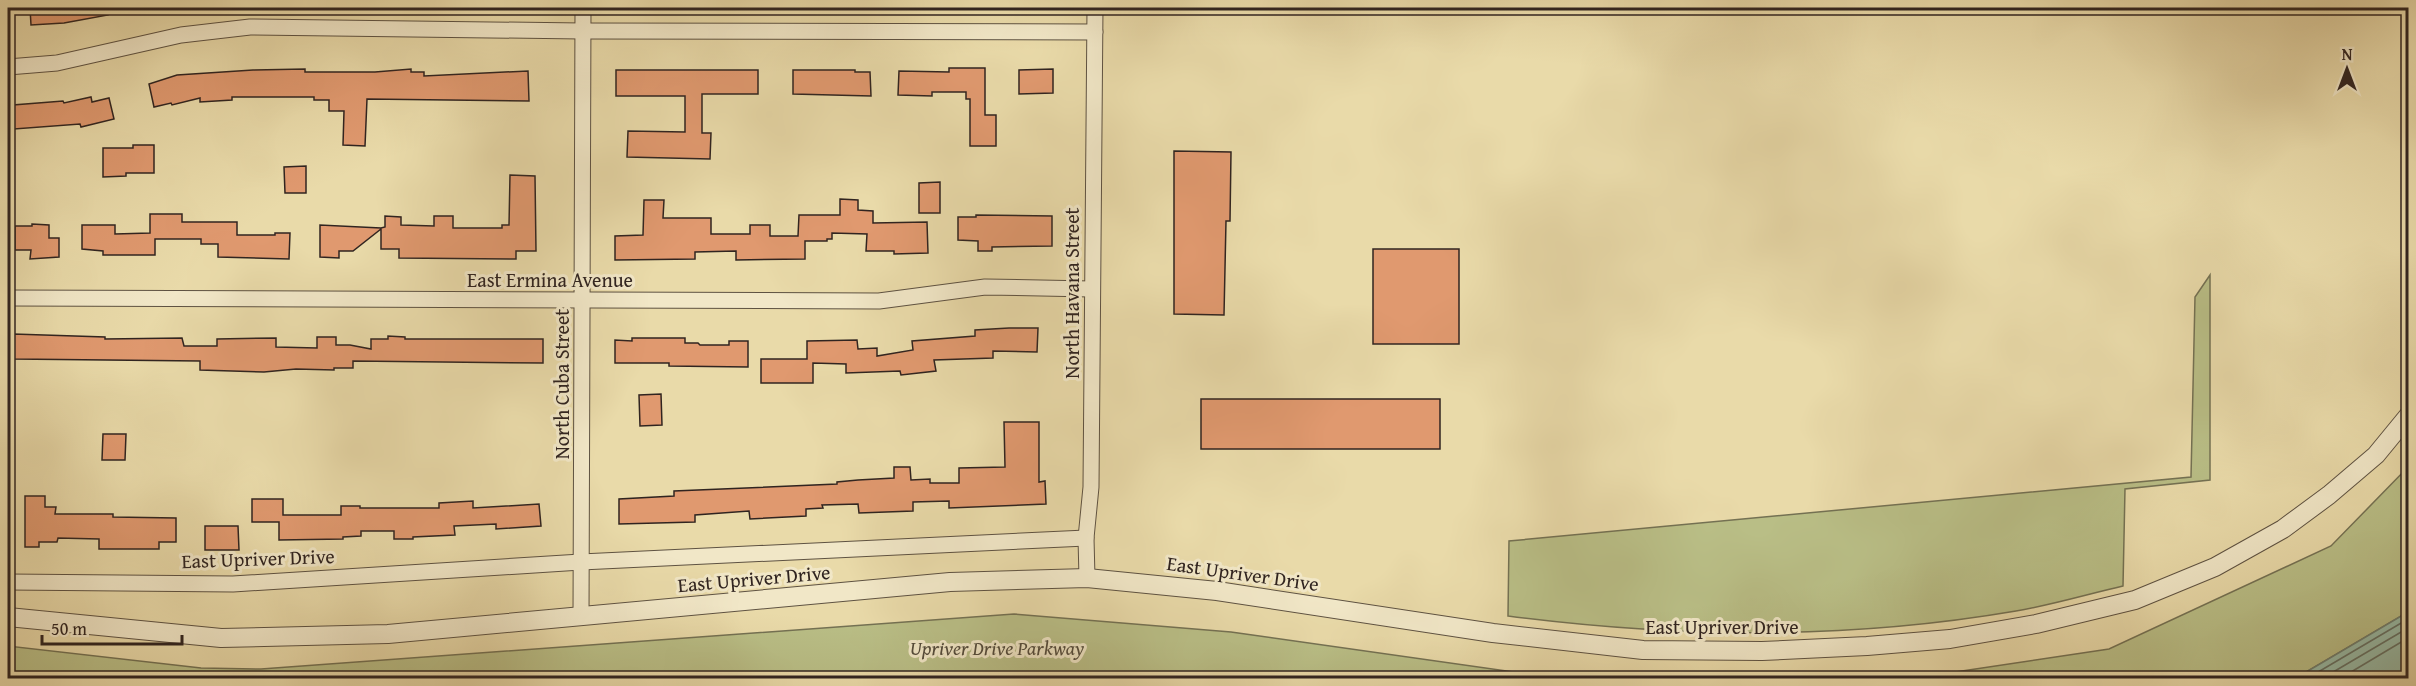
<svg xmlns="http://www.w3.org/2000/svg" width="2416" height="686" font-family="'Gentium Book Plus',serif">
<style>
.green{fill:#b9be86;stroke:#747153;stroke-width:1.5}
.water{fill:#97bba7;stroke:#6e7f71;stroke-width:1.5}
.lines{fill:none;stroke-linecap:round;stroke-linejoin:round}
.shore{stroke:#647064;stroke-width:1.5}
.building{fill:#e0996f;stroke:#302420;stroke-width:1.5}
.minor-casing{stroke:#5e5242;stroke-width:17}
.tertiary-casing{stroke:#5e5242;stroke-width:20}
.minor{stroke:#f1e7c7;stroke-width:15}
.tertiary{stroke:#f1e7c7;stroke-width:18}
.labels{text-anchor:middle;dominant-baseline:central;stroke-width:6;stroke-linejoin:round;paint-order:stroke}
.street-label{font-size:20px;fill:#302420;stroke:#f1e7c7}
.park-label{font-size:20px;font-style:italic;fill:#524a3a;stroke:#f1e7c7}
</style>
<rect width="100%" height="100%" fill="#e9daa9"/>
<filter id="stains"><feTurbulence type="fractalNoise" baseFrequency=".00333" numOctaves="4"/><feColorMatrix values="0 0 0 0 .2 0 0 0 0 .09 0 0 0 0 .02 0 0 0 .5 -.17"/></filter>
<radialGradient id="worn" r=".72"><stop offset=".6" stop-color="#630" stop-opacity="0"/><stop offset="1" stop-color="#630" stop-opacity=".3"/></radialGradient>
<g class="green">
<path d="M 2210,275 L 2210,480 L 2125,489 L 2123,586 C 2088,594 2052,605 2016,611 C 1846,640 1679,638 1508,616 L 1509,541 L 2191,477 L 2195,297 Z"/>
<polygon points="2408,467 2408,612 2296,678 1915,678 2109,649 2331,546"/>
<polygon points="1014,614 1231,632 1556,678 8,678 8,646 201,668 261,669"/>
</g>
<polygon class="water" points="2408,612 2408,678 2296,678"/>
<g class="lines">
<g class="shore">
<polyline points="2308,678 2408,619"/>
<polyline points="2323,678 2408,628"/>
<polyline points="2341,678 2408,638"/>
</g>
</g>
<g class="building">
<polygon points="30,8 107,8 108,15 64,23 31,25"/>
<polygon points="949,68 985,68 985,115 996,115 996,146 970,146 970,99 966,99 966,92 932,92 932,96 898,95 899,71 949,72"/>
<polygon points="305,69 305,72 375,72 411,69 411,72 424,72 424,76 528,71 529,101 367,99 365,146 343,145 344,111 329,111 329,100 314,100 314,97 232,97 232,100 200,102 200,98 172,105 171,103 154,107 149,84 177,75 253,70"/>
<polygon points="1053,69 1053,93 1019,94 1019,70"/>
<polygon points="616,70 758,70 758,94 702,94 702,133 711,133 710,159 627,157 628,131 685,132 685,96 616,96"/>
<polygon points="793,70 855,70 855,72 870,72 871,96 793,94"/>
<polygon points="91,97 92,102 109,98 114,119 81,127 80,124 14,129 13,105 63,101 64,103"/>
<polygon points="133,145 154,145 154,173 126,173 126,176 103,177 103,148 133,148"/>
<polygon points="1174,151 1231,152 1230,221 1226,221 1224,315 1174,314"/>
<polygon points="306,166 306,193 285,193 284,167"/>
<polygon points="510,175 535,176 536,251 516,251 516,259 399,258 399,249 381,249 381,229 353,251 339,251 339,258 320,257 320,225 381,228 385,227 385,216 401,217 401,225 434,226 434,216 453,216 453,228 502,228 502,225 509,225"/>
<polygon points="940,182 940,213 919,213 919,183"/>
<polygon points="840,199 858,200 858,210 873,211 873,223 927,222 928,253 894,254 894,251 866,251 867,234 832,233 832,239 827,239 827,241 805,241 805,259 736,260 736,251 695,252 695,259 615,260 615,236 643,235 644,200 664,200 663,218 711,218 711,234 750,234 750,225 770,225 770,236 798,236 799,215 840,215"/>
<polygon points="150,214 182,214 182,222 237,222 237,235 275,235 275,233 290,233 289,259 218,257 218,244 201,244 201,239 155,239 155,255 103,255 103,251 82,249 82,225 115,225 115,234 150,233"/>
<polygon points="976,215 1052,216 1052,246 992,247 992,251 978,251 978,241 958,240 958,217 976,217"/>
<polygon points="32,224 49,225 49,238 59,238 59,257 30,259 31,250 15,250 15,226 32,226"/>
<rect x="1373" y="249" width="86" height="95"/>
<polygon points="1009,328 1038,328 1037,352 993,351 993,358 934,360 936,371 901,375 900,371 846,373 846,364 813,363 813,383 761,383 761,359 807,359 807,341 857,340 858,349 877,348 877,356 913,350 912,341 975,336 975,330"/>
<polygon points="13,334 105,337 105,339 182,338 184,346 217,346 217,339 276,338 276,347 317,348 317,337 336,337 336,345 350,345 371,349 371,339 388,339 388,336 405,337 405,339 543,339 543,363 353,361 353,368 334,368 334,370 296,369 264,372 200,370 200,361 13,359"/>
<polygon points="632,338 685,338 685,343 698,343 700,345 729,345 729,341 748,341 748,367 669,366 669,363 615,363 615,340 632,341"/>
<polygon points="661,394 662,425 640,426 639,395"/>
<rect x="1201" y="399" width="239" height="50"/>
<polygon points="1004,422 1039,422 1039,482 1045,481 1046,504 949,508 949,501 913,502 913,511 859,513 858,504 822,505 823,508 806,509 806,516 750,519 749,511 695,515 695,522 619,524 619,499 674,496 674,491 837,484 837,482 858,480 894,478 894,467 910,467 911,480 930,479 930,483 959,483 959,468 1005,467"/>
<polygon points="103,434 126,434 125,460 102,460"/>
<polygon points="25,496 45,496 45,507 56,507 55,514 113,514 113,517 176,518 176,542 159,542 159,549 99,549 99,539 58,538 57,542 39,542 39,547 25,547"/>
<polygon points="252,499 283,499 283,515 341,515 341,506 360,506 360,508 439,508 439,503 473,501 473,508 539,504 541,526 496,529 496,524 454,526 455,535 413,537 413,539 394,539 394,531 361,531 361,536 343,537 343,539 279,540 279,522 252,522"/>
<polygon points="205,526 238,526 239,550 205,550"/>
</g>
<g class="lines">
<g class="minor-casing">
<g id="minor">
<polyline points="8,67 57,63 181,35 250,27 582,31 1095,32"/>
<polyline points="8,298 879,301 985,287 1091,289"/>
<polyline points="1087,578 1086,538 1091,487 1095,8"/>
<polyline points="8,582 233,584 581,562 1086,538"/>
<polyline points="581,617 583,8"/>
</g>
</g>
<g class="tertiary-casing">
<polyline id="tertiary" points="8,617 221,638 388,634 950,582 1087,578 1217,591 1493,633 1643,650 1762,651 1867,646 1950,639 2036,624 2135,600 2215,567 2283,529 2329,495 2376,455 2408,416"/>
</g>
<use href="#minor" class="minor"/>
<use href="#tertiary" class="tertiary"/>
</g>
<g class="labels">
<g class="street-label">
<text x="550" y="279">East Ermina Avenue</text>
<text transform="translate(1071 293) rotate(-90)">North Havana Street</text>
<text transform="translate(561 384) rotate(-90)">North Cuba Street</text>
<text transform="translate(258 558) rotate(-2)">East Upriver Drive</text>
<text transform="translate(1243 573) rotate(8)">East Upriver Drive</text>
<text transform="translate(754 578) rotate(-5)">East Upriver Drive</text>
<text x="1722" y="626">East Upriver Drive</text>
</g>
<g class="park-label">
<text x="997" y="647">Upriver Drive Parkway</text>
</g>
</g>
<rect width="2416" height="686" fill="none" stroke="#e9daa9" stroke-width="30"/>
<rect x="9" y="9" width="2398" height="668" fill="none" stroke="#302420" stroke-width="3"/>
<rect x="15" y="15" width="2386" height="656" fill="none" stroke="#302420" stroke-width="1.5"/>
<g transform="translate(2347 69)" stroke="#f1e7c7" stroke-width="4.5" paint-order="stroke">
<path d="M0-4.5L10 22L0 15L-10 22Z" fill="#302420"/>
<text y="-9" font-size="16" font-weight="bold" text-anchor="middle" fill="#302420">N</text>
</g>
<path d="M42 635v9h140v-9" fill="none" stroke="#302420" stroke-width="3"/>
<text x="51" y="635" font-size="18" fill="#302420" stroke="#f1e7c7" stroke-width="4.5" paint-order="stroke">50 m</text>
<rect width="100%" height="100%" filter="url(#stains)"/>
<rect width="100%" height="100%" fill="url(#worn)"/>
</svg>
